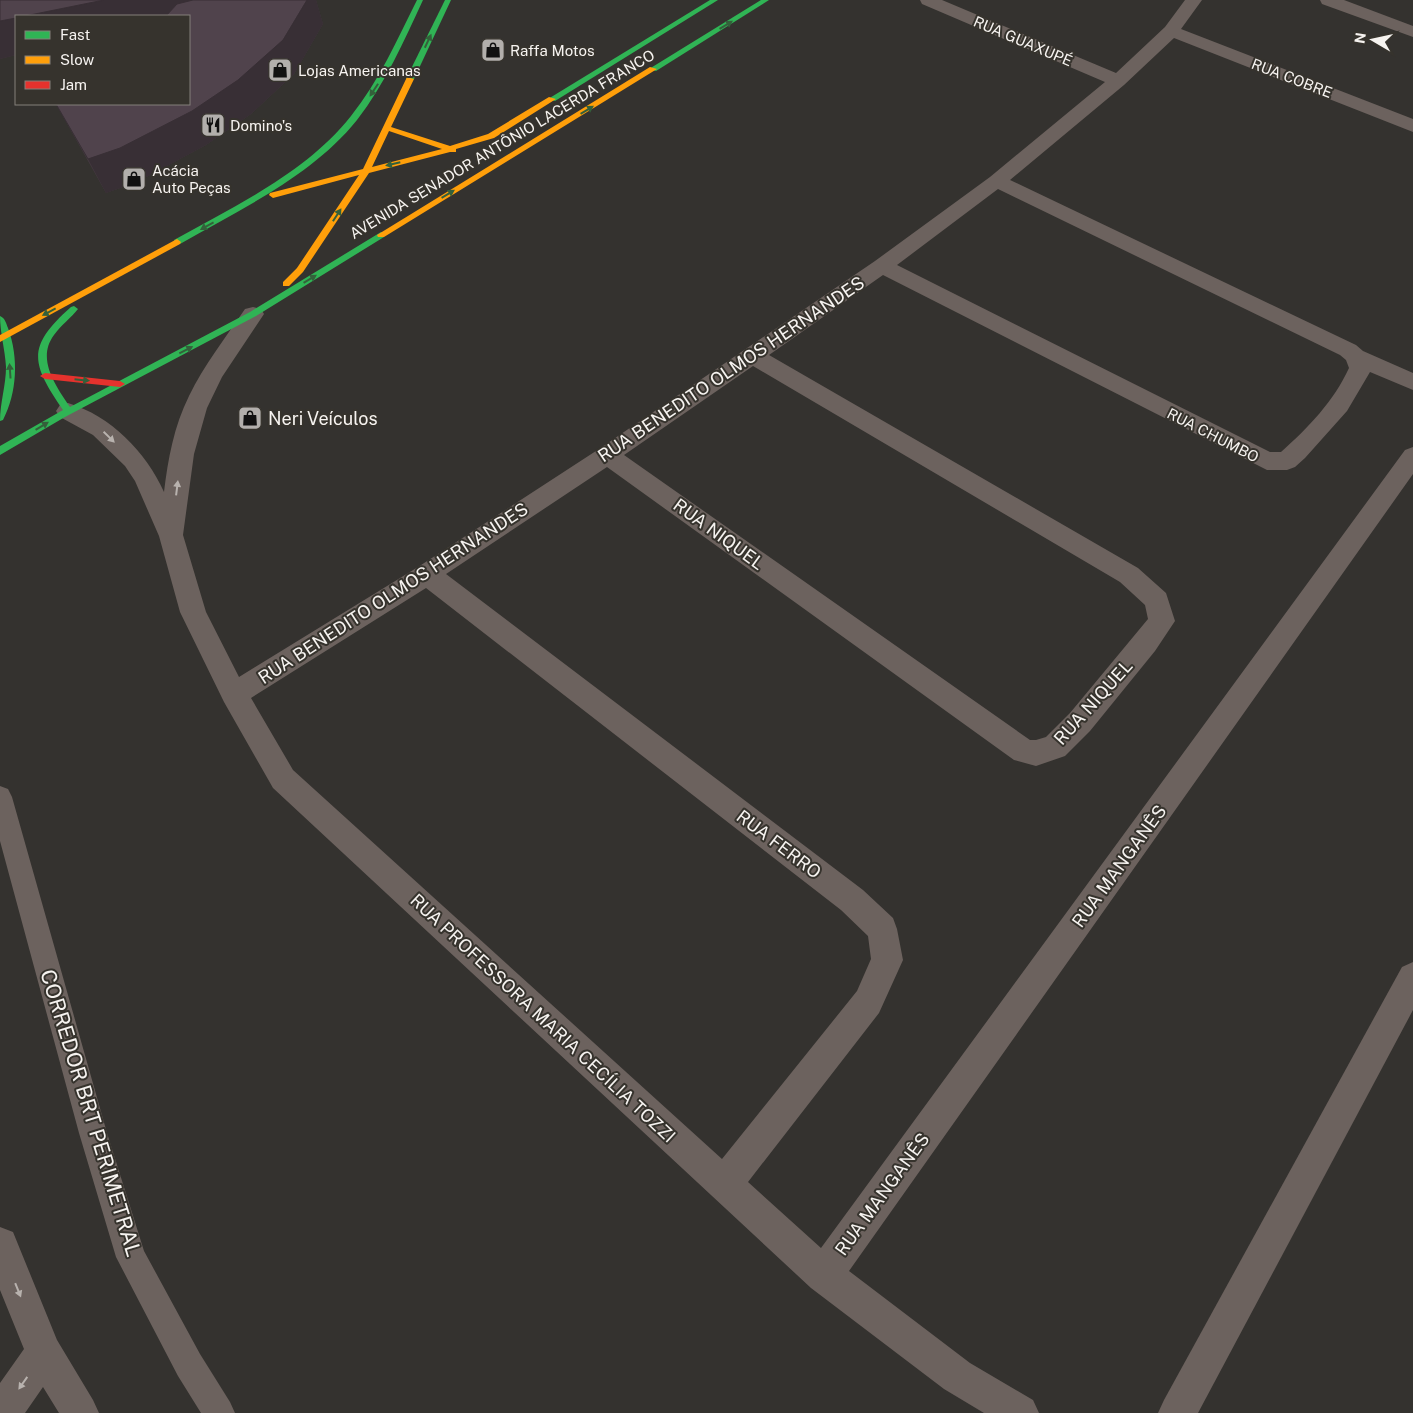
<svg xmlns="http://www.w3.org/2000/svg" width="1413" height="1413" font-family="'Public Sans',sans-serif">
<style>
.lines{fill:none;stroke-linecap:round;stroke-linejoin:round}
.lane{fill:#6c625e;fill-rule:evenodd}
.street{fill:#6c625e;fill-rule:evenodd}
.fast{fill:#30b455;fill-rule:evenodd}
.slow{fill:#ff9f0a;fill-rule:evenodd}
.jam{fill:#e5322d;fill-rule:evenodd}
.wall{fill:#453a41}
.shaded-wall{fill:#382f35}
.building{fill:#50434c;stroke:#382f35}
.oneway{fill:#34603b}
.oneway2{fill:#b8b2ae}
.labels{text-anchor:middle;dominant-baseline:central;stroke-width:4;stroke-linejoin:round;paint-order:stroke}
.far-street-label{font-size:15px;fill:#f6f3f0;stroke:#36332d}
.far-poi-label{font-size:15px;fill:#f6f3f0;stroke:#36332d;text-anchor:start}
.street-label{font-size:18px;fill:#f6f3f0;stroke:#36332d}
.poi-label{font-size:18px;fill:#f6f3f0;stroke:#36332d;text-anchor:start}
.near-street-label{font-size:21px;fill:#f6f3f0;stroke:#36332d}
</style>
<rect width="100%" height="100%" fill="#34322f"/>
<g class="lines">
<polygon class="lane" points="0,786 8,789 12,797 107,1133 144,1251 200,1354 230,1402 235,1413 201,1413 178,1376 116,1257 79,1133 0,841"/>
<g class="street">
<path d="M 920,0 L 942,0 L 1116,73 L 1165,27 L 1185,0 L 1202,0 L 1181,29 L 1413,119 L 1413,132 L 1174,38 L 1124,85 L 1010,180 L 1356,345 L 1363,351 L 1413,373 L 1413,390 L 1370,372 L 1347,411 L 1305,458 L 1295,467 L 1287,470 L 1267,470 L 883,275 L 769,355 L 1138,568 L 1166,593 L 1175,621 L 1155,651 L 1090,731 L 1065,756 L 1036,766 L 1014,760 L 607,467 L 446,574 L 863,890 L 893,918 L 897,929 L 903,960 L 879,1013 L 748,1182 L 821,1248 L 1405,450 L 1413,447 L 1413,474 L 849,1271 L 970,1363 L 1033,1400 L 1039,1413 L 984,1413 L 944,1389 L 811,1288 L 273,788 L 224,702 L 180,612 L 159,536 L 135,481 L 125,466 L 93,435 L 60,417 L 56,411 L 60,405 L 68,403 C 111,416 146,452 164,492 C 168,459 174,426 189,396 C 204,365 226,337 245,309 L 253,307 L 261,309 L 264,314 L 222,377 L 207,408 L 194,454 L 183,535 L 206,612 L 239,677 L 418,567 L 599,449 L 875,261 L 990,177 L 1105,82 L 922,4 ZM 998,189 L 1340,355 L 1346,360 L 1349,368 C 1334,401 1308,428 1281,452 L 1270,452 L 897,265 ZM 753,366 L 1120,582 L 1145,605 L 1148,619 L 1070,713 L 1046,737 L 1036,740 L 1030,740 L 624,455 ZM 426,588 L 841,910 L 868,936 L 871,959 L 857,991 L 722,1159 L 293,770 L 251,698 Z"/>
<polygon points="1320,0 1344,0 1413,26 1413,37 1322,4"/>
<polygon points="1413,962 1413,1010 1198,1413 1158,1413 1164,1400 1402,967"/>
<polygon points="0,1227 13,1232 57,1340 93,1400 99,1413 59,1413 43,1387 25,1413 0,1413 0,1383 24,1349 0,1290"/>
</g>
<g class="fast">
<path d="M 417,0 L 423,0 C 404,41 385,84 357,120 C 312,176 241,209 180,244 L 174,244 L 174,240 C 235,206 307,172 351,116 C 379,81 397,40 417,0 Z"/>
<polygon points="445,0 451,0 414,79 407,81 406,79"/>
<polygon points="710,0 718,0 555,101 548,99"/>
<polygon points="761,0 769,0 656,71 649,69"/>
<path d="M 381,232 L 384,233 L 384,237 L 256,316 L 65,417 L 0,455 L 0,446 L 63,410 C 31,363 26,347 71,307 L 74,306 L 78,309 C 71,318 61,325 54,335 C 36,359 56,386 70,407 L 250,312 Z"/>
<path d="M 0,316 C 5,318 6,323 8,328 C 19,358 17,393 3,420 L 0,421 C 0,403 6,385 6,367 C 5,349 0,333 0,316 Z"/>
</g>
<g class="slow">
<polygon points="650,67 657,69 384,237 378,237 377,235"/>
<path d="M 407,77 L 414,79 L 391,127 L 450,146 L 488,134 L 549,97 L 556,99 L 494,138 L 456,149 L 456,152 L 450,152 L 369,173 L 303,272 L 289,286 L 283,286 L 283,282 L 297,268 L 359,175 L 273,198 L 269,195 L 270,193 L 363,169 ZM 389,131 L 442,149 L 372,167 Z"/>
<polygon points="177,239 181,242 180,244 0,342 0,335"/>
</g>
<polygon class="jam" points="45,373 120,381 125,384 120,387 45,379 40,376"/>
</g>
<polygon class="wall" points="0,0 316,0 323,24 294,74 251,114 206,145 137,182 106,193 56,104 189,104 189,16 16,16 16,55 0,59"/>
<g class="shaded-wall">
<polygon points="104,0 250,0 189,16 25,16"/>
<polygon points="307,0 316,0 323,24 294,74 251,114 206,145 137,182 106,193 88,159"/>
<polygon points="16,18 16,55 0,59 0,21"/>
</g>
<g class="building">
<polygon points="0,0 104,0 25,16 16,16 16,18 0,21"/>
<polygon points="193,0 307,0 283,40 238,80 192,111 120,148 88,159 56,104 189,104 189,16 166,16 177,4"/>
</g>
<defs><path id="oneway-solid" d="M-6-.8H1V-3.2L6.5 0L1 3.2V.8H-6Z" transform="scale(1.25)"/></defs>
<g class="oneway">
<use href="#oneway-solid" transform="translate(726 25) rotate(-31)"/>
<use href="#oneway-solid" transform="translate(428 41) rotate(-65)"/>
<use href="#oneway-solid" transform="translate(374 90) rotate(123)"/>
<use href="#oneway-solid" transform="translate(587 110) rotate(-31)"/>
<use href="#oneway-solid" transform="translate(393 164) rotate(167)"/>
<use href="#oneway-solid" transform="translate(448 194) rotate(-31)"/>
<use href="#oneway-solid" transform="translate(337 215) rotate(-57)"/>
<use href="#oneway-solid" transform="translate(207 226) rotate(151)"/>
<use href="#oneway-solid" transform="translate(310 279) rotate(-31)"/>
<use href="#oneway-solid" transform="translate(49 312) rotate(152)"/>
<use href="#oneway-solid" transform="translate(186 350) rotate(-27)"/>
<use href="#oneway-solid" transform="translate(10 371) rotate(-94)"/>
<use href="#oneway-solid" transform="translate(82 380) rotate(6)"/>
<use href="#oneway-solid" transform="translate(42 426) rotate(-31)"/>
</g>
<g class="oneway2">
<use href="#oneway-solid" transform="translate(109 437) rotate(44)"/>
<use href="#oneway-solid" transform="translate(177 488) rotate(-83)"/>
<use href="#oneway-solid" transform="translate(18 1290) rotate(68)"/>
<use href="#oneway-solid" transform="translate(23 1383) rotate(125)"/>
</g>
<defs>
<g id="shop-square" transform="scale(1.25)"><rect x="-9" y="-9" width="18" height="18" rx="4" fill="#b2afac" stroke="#36332d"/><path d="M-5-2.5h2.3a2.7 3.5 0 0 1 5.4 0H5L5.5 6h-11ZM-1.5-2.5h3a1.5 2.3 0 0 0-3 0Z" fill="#111"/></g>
<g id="restaurant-square" transform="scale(1.25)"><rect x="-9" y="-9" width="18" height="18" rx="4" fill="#b2afac" stroke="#36332d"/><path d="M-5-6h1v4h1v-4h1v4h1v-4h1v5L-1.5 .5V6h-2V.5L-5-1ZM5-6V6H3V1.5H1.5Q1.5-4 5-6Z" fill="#111"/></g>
</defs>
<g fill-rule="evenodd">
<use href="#shop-square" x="493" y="50"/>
<use href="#shop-square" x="280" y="70"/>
<use href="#restaurant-square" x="213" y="125"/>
<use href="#shop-square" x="134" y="179"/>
<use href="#shop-square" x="250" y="418"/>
</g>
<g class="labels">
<g class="far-street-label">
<text transform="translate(1023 41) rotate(23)">RUA GUAXUPÉ</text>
<text transform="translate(1292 78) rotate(21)">RUA COBRE</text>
<text transform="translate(502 144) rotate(-31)">AVENIDA SENADOR ANTÔNIO LACERDA FRANCO</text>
<text transform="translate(1213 435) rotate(27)">RUA CHUMBO</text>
</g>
<g class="far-poi-label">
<text x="510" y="50">Raffa Motos</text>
<text x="298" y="70">Lojas Americanas</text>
<text x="230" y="125">Domino's</text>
<text x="152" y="170">Acácia<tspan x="152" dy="17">Auto Peças</tspan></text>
</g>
<g class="street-label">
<text transform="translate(731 369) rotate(-34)">RUA BENEDITO OLMOS HERNANDES</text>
<text transform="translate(719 534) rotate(36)">RUA NIQUEL</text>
<text transform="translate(393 593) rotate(-33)">RUA BENEDITO OLMOS HERNANDES</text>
<text transform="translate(1093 702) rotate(-48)">RUA NIQUEL</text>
<text transform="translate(779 844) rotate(37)">RUA FERRO</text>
<text transform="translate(1119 866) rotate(-54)">RUA MANGANÊS</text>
<text transform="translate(543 1018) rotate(43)">RUA PROFESSORA MARIA CECÍLIA TOZZI</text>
<text transform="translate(882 1194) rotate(-54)">RUA MANGANÊS</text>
</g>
<g class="poi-label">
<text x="268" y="418">Neri Veículos</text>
</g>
<g class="near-street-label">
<text transform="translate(91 1113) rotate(73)">CORREDOR BRT PERIMETRAL</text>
</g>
</g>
<rect x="15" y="15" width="175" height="90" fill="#36332d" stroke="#83807b"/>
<rect x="25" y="31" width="25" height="8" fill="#30b455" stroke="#83807b"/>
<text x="60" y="40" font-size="15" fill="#f6f3f0">Fast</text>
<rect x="25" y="56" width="25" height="8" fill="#ff9f0a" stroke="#83807b"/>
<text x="60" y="65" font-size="15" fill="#f6f3f0">Slow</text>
<rect x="25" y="81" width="25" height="8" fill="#e5322d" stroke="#83807b"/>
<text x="60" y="90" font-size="15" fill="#f6f3f0">Jam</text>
<g transform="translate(1373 40) rotate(279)" stroke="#36332d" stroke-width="4" paint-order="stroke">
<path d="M0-4L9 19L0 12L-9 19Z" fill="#f6f3f0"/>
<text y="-8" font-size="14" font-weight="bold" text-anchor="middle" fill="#f6f3f0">N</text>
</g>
</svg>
